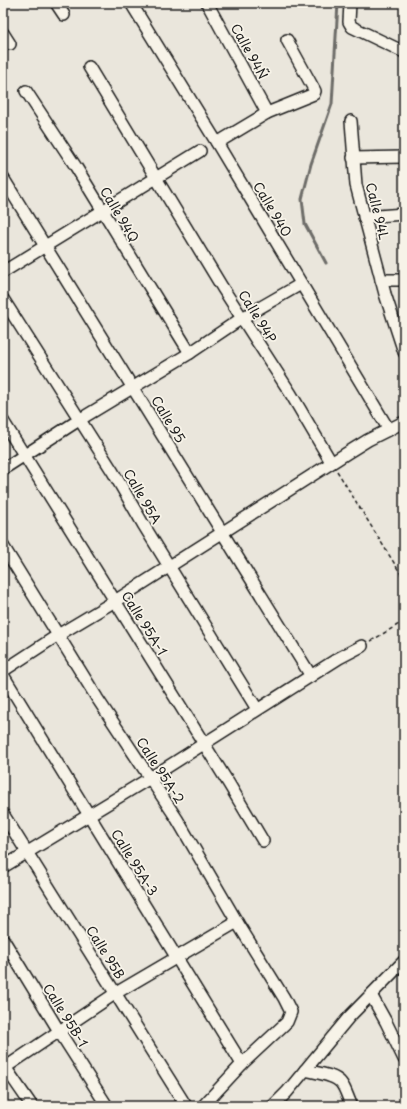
<svg xmlns="http://www.w3.org/2000/svg" width="407" height="1109" font-family="'Playpen Sans',sans-serif">
<style>
.lines{fill:none;stroke-linecap:round;stroke-linejoin:round}
.stream{stroke:#6d6c68;stroke-width:3}
.minor-casing{stroke:#1c1c1c;stroke-width:14}
.path{stroke:#1c1c1c;stroke-width:1.5;stroke-dasharray:4 3;stroke-linecap:butt}
.minor{stroke:#f7f3e8;stroke-width:11}
.labels{text-anchor:middle;dominant-baseline:central;stroke-width:3.5;stroke-linejoin:round;paint-order:stroke}
.street-label{font-size:13px;fill:#1c1c1c;stroke:#f7f3e8}
</style>
<rect width="100%" height="100%" fill="#eae6dc"/>
<filter id="ink" filterUnits="userSpaceOnUse"><feTurbulence type="fractalNoise" baseFrequency=".025" numOctaves="2"/><feDisplacementMap in="SourceGraphic" scale="8" xChannelSelector="R" yChannelSelector="G"/><feConvolveMatrix kernelMatrix="1 2 1 2 8 2 1 2 1" color-interpolation-filters="sRGB"/></filter>
<g filter="url(#ink)">
<g class="lines">
<polyline class="stream" points="326,263 305,224 302,199 311,164 332,104 338,3"/>
<g class="minor-casing">
<g id="minor">
<polyline points="56,3 64,15"/>
<polyline points="131,3 217,143 389,430"/>
<polyline points="207,3 267,113"/>
<polyline points="350,3 349,22 352,27 404,52"/>
<polyline points="3,33 10,44"/>
<polyline points="89,67 222,287 291,394 331,462"/>
<polyline points="26,91 76,167 190,353"/>
<polyline points="351,121 356,185 385,294 404,352"/>
<polyline points="217,143 267,113 314,94 315,91 287,40"/>
<polyline points="353,158 404,157"/>
<polyline points="3,178 311,676"/>
<polyline points="364,217 404,214"/>
<polyline points="3,272 200,151"/>
<polyline points="381,280 404,280"/>
<polyline points="3,299 113,472 143,524 257,709"/>
<polyline points="3,421 229,784 263,841"/>
<polyline points="3,469 79,420 190,353 242,318 301,284"/>
<polyline points="3,546 97,698 177,819 237,922 284,998 291,1012 287,1022 242,1064 203,1106"/>
<polyline points="3,671 58,635 115,601 347,453 368,440 404,422"/>
<polyline points="3,675 242,1064"/>
<polyline points="3,814 186,1106"/>
<polyline points="3,867 150,778 339,658 362,646"/>
<polyline points="3,939 59,1031 107,1106"/>
<polyline points="371,995 386,1022 404,1059"/>
<polyline points="3,1064 32,1106"/>
<polyline points="6,1067 116,993 237,922"/>
<path d="M 305,1070 C 316,1073 334,1074 341,1083 C 346,1089 348,1099 352,1106"/>
<polyline points="273,1106 287,1092 349,1017 404,961"/>
</g>
</g>
<g class="path">
<polyline points="337,471 404,579"/>
<polyline points="371,641 404,621"/>
</g>
<use href="#minor" class="minor"/>
</g>
</g>
<g class="labels">
<g class="street-label">
<text transform="translate(250 51) rotate(61)">Calle 94Ñ</text>
<text transform="translate(273 209) rotate(59)">Calle 94O</text>
<text transform="translate(378 211) rotate(76)">Calle 94L</text>
<text transform="translate(120 214) rotate(59)">Calle 94Q</text>
<text transform="translate(258 316) rotate(58)">Calle 94P</text>
<text transform="translate(169 419) rotate(59)">Calle 95</text>
<text transform="translate(143 496) rotate(60)">Calle 95A</text>
<text transform="translate(145 623) rotate(58)">Calle 95A-1</text>
<text transform="translate(161 770) rotate(57)">Calle 95A-2</text>
<text transform="translate(135 862) rotate(58)">Calle 95A-3</text>
<text transform="translate(106 952) rotate(58)">Calle 95B</text>
<text transform="translate(66 1015) rotate(58)">Calle 95B-1</text>
</g>
</g>
<rect width="407" height="1109" fill="none" stroke="#f7f3e8" stroke-width="16"/>
<rect x="8" y="8" width="391" height="1093" fill="none" stroke="#1c1c1c" stroke-width="1.5" filter="url(#ink)"/>
</svg>
